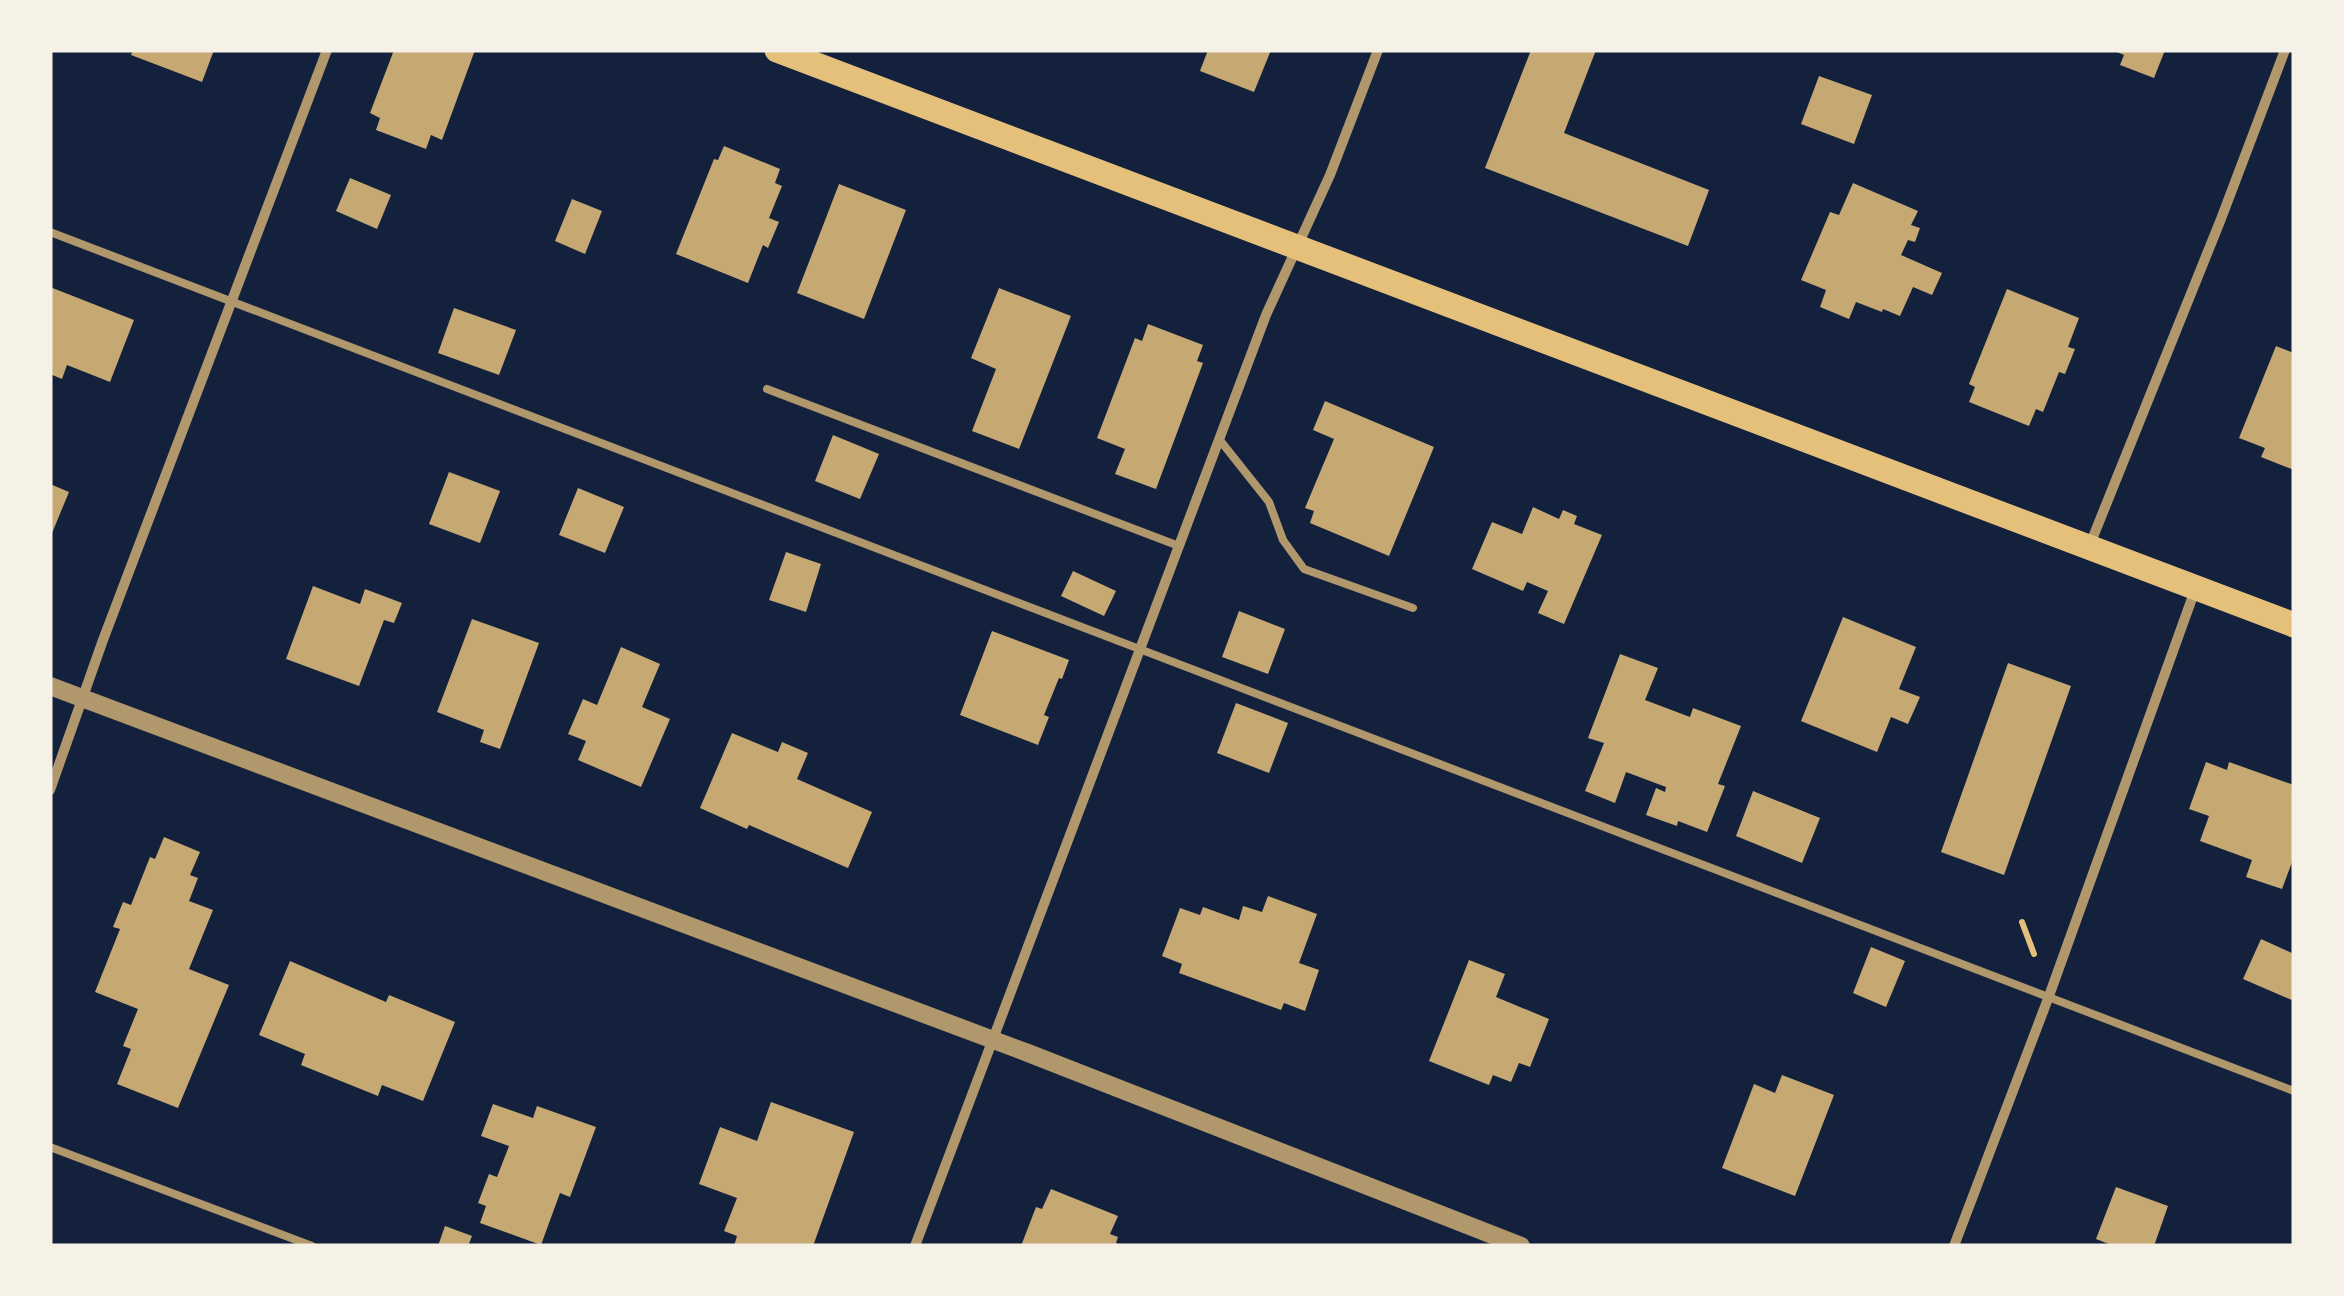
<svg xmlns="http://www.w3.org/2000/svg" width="2344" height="1296" font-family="'Open Sans',sans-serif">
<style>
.building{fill:#c6a872}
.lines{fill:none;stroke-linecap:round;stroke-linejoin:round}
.path{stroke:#e5c07b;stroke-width:6}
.service{stroke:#b1986c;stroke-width:8}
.minor{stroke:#b1986c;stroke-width:10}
.tertiary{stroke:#b1986c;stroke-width:18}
.primary{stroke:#e5c07b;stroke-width:25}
</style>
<rect width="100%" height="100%" fill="#14213d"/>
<g class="building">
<polygon points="133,50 214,50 202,82 131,55"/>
<polygon points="394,50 475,50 442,140 431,135 426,149 376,130 380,118 370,113"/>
<polygon points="1208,50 1271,50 1254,92 1200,71"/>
<polygon points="1531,50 1596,50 1564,133 1709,190 1688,246 1485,168"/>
<polygon points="2112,50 2165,50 2154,78 2120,65 2124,55"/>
<polygon points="1819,76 1872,95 1854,144 1801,124"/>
<polygon points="724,146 780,169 775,183 782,186 769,218 779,222 768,248 763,245 748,283 676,254 714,159 718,160"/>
<polygon points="350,178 391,195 377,229 336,211"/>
<polygon points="1853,183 1918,211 1911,225 1920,228 1915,242 1908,240 1901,255 1942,273 1932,295 1913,287 1900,316 1883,309 1882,312 1856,302 1849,319 1820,307 1826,290 1801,280 1830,212 1839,215"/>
<polygon points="839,184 906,210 864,319 797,293"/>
<polygon points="572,199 602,211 585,254 555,241"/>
<polygon points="50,287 134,320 110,382 67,365 62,379 50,374"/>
<polygon points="999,288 1071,316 1019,449 972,431 996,369 971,358"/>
<polygon points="2007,289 2079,318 2068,347 2075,349 2065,374 2059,372 2043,412 2036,409 2029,426 1969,402 1975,387 1969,384"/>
<polygon points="454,308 516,330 499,375 438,353"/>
<polygon points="1148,324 1203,345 1197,361 1203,363 1156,489 1115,474 1125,449 1097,438 1135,338 1142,341"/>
<polygon points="2276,346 2294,353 2294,470 2261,457 2265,448 2239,438"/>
<polygon points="1325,401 1434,447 1389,556 1310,523 1314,511 1305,508 1334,439 1313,430"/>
<polygon points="833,435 879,454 860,499 815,481"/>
<polygon points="449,472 500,491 480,543 429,524"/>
<polygon points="50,484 69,492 50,538"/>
<polygon points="578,488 624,507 605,553 559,535"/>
<polygon points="1533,507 1559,519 1563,510 1577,516 1574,524 1602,535 1564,624 1538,613 1548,591 1527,582 1523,591 1472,569 1492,522 1522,534"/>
<polygon points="786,552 821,564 806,612 769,600"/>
<polygon points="1073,571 1116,591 1104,616 1061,596"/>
<polygon points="313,586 360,604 365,589 402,603 394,623 384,620 359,686 286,659"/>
<polygon points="1239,611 1285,629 1268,674 1222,657"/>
<polygon points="1843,617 1916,647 1899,689 1920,697 1908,724 1891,717 1877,752 1801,721"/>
<polygon points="472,619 539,643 500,749 480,742 484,730 437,712"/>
<polygon points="992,631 1069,660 1062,679 1059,678 1044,715 1049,717 1038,745 960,715"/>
<polygon points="621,647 660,664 642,707 670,719 641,787 578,760 586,741 568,734 583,699 597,705"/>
<polygon points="1620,654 1658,668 1645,700 1690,717 1693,708 1741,726 1718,784 1725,786 1707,832 1678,821 1677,826 1646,815 1656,788 1665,792 1666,787 1626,772 1615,803 1585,791 1604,743 1588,738"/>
<polygon points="2008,663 2071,686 2004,875 1941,852"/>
<polygon points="1236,703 1288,723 1269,773 1217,753"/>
<polygon points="732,733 778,752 782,742 808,753 797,779 872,812 848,868 749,825 747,829 700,808"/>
<polygon points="2206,762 2227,770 2229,762 2294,785 2294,857 2282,889 2246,877 2252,860 2200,841 2209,816 2189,809"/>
<polygon points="1753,791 1820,818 1802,863 1736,836"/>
<polygon points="164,837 200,852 190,875 198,878 189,901 213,910 189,969 229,985 178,1108 117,1084 131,1049 123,1046 138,1009 95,992 120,929 113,927 123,902 131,905 150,857 155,859"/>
<polygon points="1268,896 1317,914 1299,963 1319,970 1305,1011 1284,1003 1281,1010 1179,973 1182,964 1162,956 1180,908 1200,915 1203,907 1239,920 1243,906 1262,912"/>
<polygon points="2261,939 2294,954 2294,1001 2243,979"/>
<polygon points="1871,947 1905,961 1886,1007 1853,993"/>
<polygon points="1469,960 1505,974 1496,997 1549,1019 1530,1067 1519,1063 1511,1082 1493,1075 1489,1085 1429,1061"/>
<polygon points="290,961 386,1002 389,995 455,1022 423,1101 382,1085 378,1096 301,1065 305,1054 259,1035"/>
<polygon points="1782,1075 1834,1095 1795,1196 1722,1168 1754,1084 1775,1093"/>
<polygon points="771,1102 854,1132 813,1246 734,1246 737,1236 724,1231 737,1198 699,1184 720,1127 757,1141"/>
<polygon points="493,1104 533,1118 537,1106 596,1127 570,1197 560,1193 541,1245 480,1223 486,1206 478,1203 489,1174 497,1177 509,1146 481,1136"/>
<polygon points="2116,1187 2168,1206 2154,1246 2114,1246 2096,1239"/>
<polygon points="1051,1189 1118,1216 1110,1234 1118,1237 1116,1243 1124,1246 1021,1246 1036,1207 1042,1209"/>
<polygon points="445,1226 472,1236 468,1246 438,1246"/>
</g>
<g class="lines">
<polyline class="path" points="2022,922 2034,954"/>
<g class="service">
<polyline points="50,232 2294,1091"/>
<polyline points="767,389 1179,546"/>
<polyline points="1219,439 1269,502 1283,540 1304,569 1413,608"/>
<polyline points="50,1147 312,1246"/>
</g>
<g class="minor">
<polyline points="2089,547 2221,219 2285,50"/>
<polyline points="50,790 103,640 327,50"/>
<polyline points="915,1246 1266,315 1330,175 1378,50"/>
<polyline points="1954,1246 2049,996 2195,590"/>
</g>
<polyline class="tertiary" points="50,686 1028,1053 1521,1246"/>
<polyline class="primary" points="777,50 2294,625"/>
</g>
<rect width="2344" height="1296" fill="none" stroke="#f6f1e7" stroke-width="105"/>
</svg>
